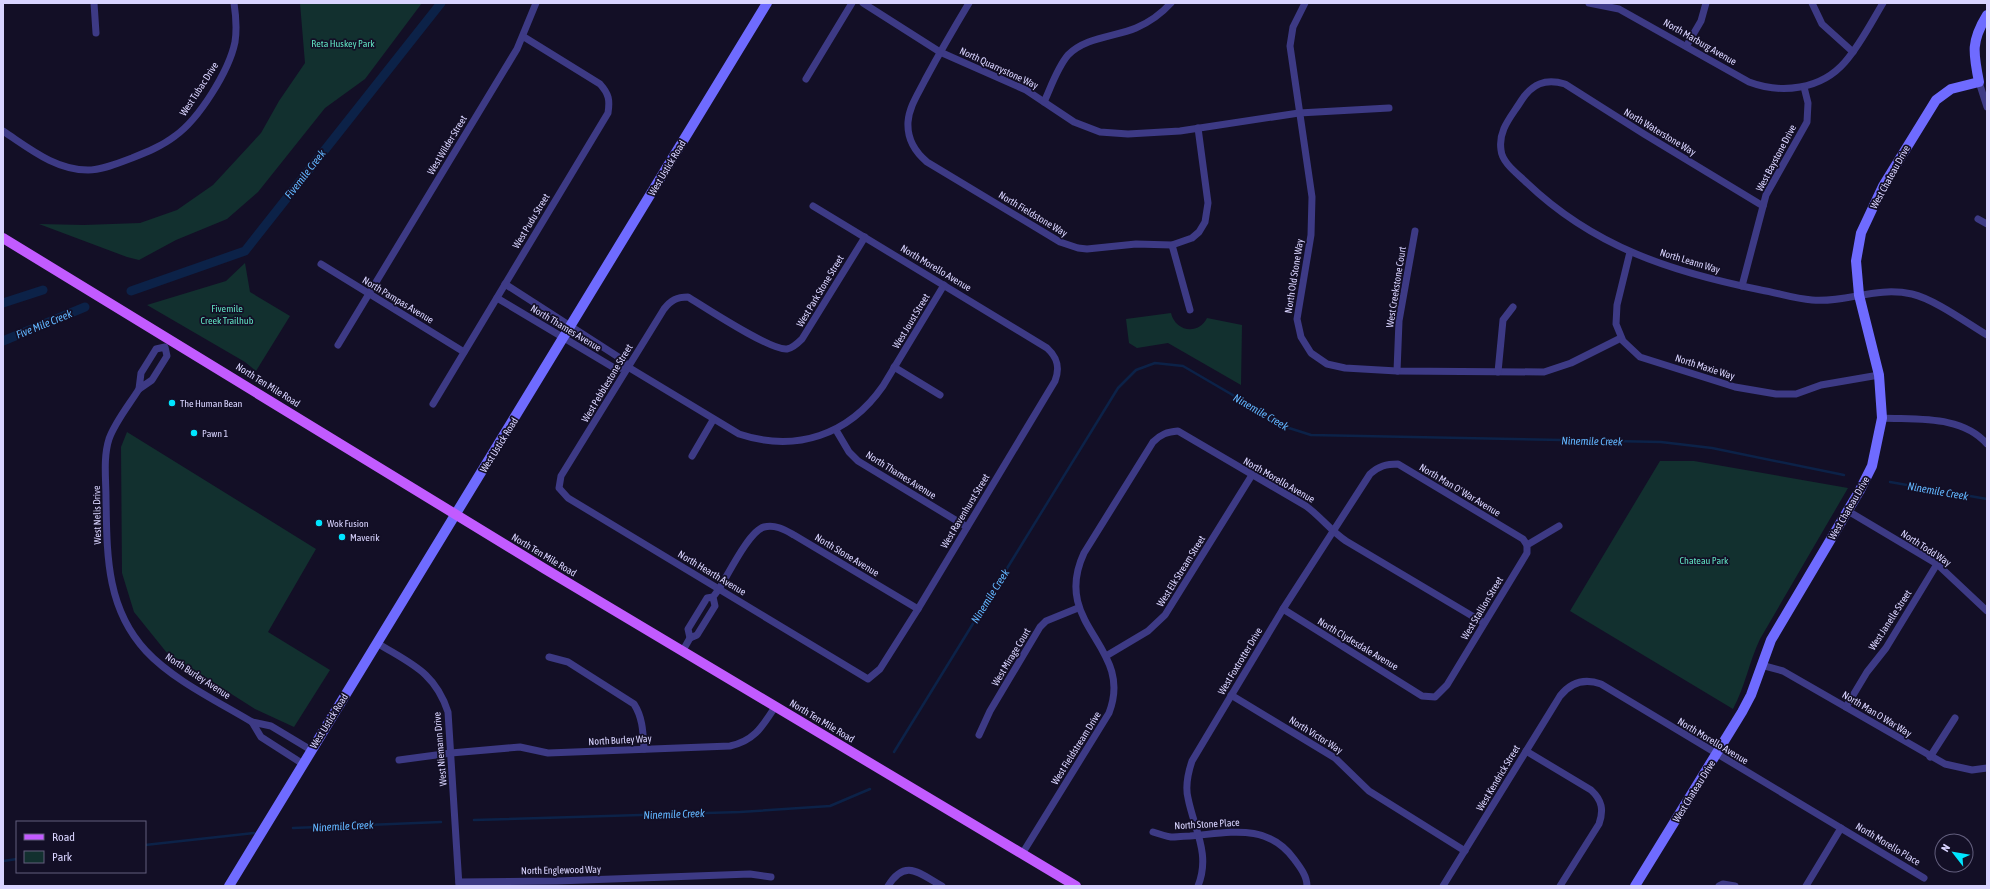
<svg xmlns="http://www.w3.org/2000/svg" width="1990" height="889" font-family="'Asap Condensed',sans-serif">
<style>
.green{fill:#12302f}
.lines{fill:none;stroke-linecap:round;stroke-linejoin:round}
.stream{stroke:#0c2248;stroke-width:2.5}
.canal{stroke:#0c2248;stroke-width:9}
.street{stroke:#3d3a85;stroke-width:7}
.secondary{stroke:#6f6bff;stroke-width:10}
.primary{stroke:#c25bff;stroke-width:10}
.poi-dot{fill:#00e5ff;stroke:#130f26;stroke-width:1.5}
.labels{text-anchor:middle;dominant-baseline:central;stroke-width:3.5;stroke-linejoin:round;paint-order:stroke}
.street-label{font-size:10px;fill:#d9d4ff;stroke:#130f26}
.park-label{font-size:10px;fill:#5fe0c0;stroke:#130f26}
.poi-label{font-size:10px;fill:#d9d4ff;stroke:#130f26;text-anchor:start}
.water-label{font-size:11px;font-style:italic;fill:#62b6ff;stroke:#130f26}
</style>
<rect width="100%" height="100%" fill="#130f26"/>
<g class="green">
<polygon points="300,3 422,3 365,79 325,108 258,192 227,219 176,240 139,260 127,257 39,224 84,225 140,223 177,210 213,185 261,133 279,101 305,63"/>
<polygon points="245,263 250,292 290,316 256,371 245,362 147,305 226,281"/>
<path d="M 1171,313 C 1175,331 1198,336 1207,318 L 1242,325 L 1241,385 L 1168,343 L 1137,348 L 1129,343 L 1126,319 Z"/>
<polygon points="127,432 316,549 268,632 330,670 294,727 255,709 167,653 134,612 122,573 121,447"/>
<path d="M 1660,461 L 1694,461 L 1848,488 L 1760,639 C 1749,662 1745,687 1733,709 L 1570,611 Z"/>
</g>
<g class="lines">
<g class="stream">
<polyline points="1890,482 1987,499"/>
<polyline points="894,752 1118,388 1136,370 1155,363 1183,366 1289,428 1311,435 1661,442 1712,448 1844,475"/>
<polyline points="474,820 740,812 830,806 870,789"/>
<polyline points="293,828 441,822"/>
<polyline points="145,845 254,833"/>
<polyline points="3,861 17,859"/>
</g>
<g class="canal">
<polyline points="131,291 245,251 441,3"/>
<polyline points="3,303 43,290"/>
<polyline points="3,341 85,307"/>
</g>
<g class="street">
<polyline points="94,3 96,33"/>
<polyline points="863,3 940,52 1026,90 1074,122 1100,132 1128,134 1180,131 1299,113 1389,108"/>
<path d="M 969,3 C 954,28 939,54 925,80 C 918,94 909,107 908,122 C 907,139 915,152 927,162 L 1060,242 L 1078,248 L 1087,249 L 1136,244 L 1172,245 L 1192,238 L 1199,232 L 1205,222 L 1208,203 L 1198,128"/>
<polyline points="1305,3 1293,27 1290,46 1312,197 1311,235 1297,319 1301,337 1311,353 1327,364 1345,368 1397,371 1544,372 1571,363 1621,338"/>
<path d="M 1589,3 L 1619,9 L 1749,82 C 1781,94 1821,90 1845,62 C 1860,45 1871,23 1883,3"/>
<polyline points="1812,3 1822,24 1853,52"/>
<polyline points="1687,45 1701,21 1706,3"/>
<polyline points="806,79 852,3"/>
<polyline points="1979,82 1987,107"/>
<path d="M 1044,102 C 1051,87 1057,68 1068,55 C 1086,37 1114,37 1136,28 C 1150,22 1161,14 1171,3"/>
<path d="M 3,131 C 29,148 55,170 88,170 C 103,170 118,163 132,158 C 147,152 162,146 175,136 C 199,119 229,71 235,42 C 237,29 236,16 234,3"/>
<path d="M 813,206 C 891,253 969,301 1047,348 C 1058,358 1060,368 1055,381 L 918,609 L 880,669 L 868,679 L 568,498 L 559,488 L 561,476 L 664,309 C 671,300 677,297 688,297 C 706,308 771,351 787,349 C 793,348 798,343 802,339 L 865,237"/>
<path d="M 1763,206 L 1644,134 L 1565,84 C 1545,78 1532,84 1521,101 C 1511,117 1498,130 1501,150 C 1502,163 1518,174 1527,183 C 1594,247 1672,272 1761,290 C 1778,293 1795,299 1812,300 C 1847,303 1875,286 1912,294 C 1934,299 1967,323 1987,335"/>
<polyline points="1978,219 1987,224"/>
<polyline points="1172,245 1190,310"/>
<polyline points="1630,252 1617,305 1616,324 1623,341 1640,357 1735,387 1776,394 1796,394 1821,385 1879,375"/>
<polyline points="321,264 464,352"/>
<polyline points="1742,286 1766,195 1807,122 1808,103 1804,87"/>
<polyline points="497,298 616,369 628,367 623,360 505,284"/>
<polyline points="338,345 517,49 536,3"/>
<polygon points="165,347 167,356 152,380 139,389 141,373 156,349"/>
<path d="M 628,367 L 739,434 C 796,453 849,435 883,386 L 944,285"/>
<polyline points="894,367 940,395"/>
<polyline points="1397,371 1399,321 1415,231"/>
<polyline points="1498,372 1503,320 1513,307"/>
<path d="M 139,389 C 129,405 115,422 109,439 C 103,458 106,479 106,499 C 107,554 106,608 146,651 C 173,680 217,701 252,722"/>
<path d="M 433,404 L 608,113 C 610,100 609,94 600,84 L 524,37"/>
<path d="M 1882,418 C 1917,420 1962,415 1987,444"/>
<polyline points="836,430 849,452 858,461 967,527"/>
<polyline points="692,456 713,420"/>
<polyline points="1848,511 1937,564 1987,611"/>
<path d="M 713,597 L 715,606 L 697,635 L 690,638 L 688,629 L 707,598 L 713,597 L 719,589 C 728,575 749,531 764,527 C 775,524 785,530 794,535 L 918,609"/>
<polyline points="1283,609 1422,696 1435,697 1447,685 1527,553 1527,545 1559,526"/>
<path d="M 377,643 C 411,664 435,672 448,712 L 459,886"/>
<polyline points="682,652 690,638"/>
<polyline points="1106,656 1148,631 1165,615 1252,475"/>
<path d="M 549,657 L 568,662 L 634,704 C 643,718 643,733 644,749"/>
<polyline points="1761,665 1783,671 1945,764 1972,770 1987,768"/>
<polyline points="1231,695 1335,758 1369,791 1465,851"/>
<polyline points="1846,707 1867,672 1886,648 1937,564"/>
<polyline points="979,735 990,711 1040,627 1046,621 1078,608"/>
<path d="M 1526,751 L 1591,790 C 1602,800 1604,810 1599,824 L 1560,886"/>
<polyline points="1930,757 1955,718"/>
<path d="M 399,760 L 451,753 L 520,747 L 548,753 L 730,746 C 754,741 762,727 775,707"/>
<polyline points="303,764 261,737 252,722 271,726 311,750"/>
<path d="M 1153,832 C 1159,834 1165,836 1171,837 C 1177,837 1184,836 1190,836 C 1228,833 1267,822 1294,859 C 1300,867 1307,876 1307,886"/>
<path d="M 1022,854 L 1109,713 C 1135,646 1050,626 1084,553 L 1153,442 C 1161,434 1167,432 1178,431 L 1306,506 C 1321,517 1331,531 1346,541 L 1484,623"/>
<polyline points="459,882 557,881 750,874 771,877"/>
<path d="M 888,886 C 905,858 919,873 942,886"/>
<path d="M 1198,886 C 1211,854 1194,829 1188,798 C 1185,786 1188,773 1192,761 L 1283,609 L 1370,474 C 1379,466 1386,464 1398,464 L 1523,539 L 1527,545"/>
<path d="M 1443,886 L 1560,696 C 1571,682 1584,678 1601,684 L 1924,878"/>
<polyline points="1719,886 1723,884 1735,886"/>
<polyline points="1806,886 1841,828"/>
</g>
<g class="secondary">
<polyline points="229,886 767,3"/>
<path d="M 1635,886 L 1742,712 L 1751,695 L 1771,640 L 1860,490 L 1872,466 L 1882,418 L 1879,375 L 1859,295 L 1856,261 L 1861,233 L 1883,186 L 1936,100 L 1951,89 L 1979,82 C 1973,52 1971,41 1987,15"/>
</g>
<polyline class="primary" points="3,238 545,569 1076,886"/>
</g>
<g class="poi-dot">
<circle cx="172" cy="403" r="4"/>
<circle cx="194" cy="433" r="4"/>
<circle cx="319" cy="523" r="4"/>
<circle cx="342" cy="537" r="4"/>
</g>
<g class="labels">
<g class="street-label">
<text transform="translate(1700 42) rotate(30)">North Marburg Avenue</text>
<text transform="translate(999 68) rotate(25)">North Quarrystone Way</text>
<text transform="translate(199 89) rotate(-57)">West Tubac Drive</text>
<text transform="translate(1660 132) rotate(31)">North Waterstone Way</text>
<text transform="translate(447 145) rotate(-59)">West Wilder Street</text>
<text transform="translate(1776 158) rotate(-62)">West Baystone Drive</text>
<text transform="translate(667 168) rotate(-59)">West Ustick Road</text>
<text transform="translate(1890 177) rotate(-61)">West Chateau Drive</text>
<text transform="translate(1033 214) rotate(31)">North Fieldstone Way</text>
<text transform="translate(531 221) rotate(-59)">West Pudu Street</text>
<text transform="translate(1690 261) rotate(17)">North Leann Way</text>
<text transform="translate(936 268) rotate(31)">North Morello Avenue</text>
<text transform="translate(1294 276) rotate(-81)">North Old Stone Way</text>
<text transform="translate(1396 287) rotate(-81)">West Creekstone Court</text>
<text transform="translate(820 291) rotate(-59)">West Park Stone Street</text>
<text transform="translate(398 300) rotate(31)">North Pampas Avenue</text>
<text transform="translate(911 321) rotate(-59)">West Joust Street</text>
<text transform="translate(566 328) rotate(31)">North Thames Avenue</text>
<text transform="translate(1705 367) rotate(18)">North Maxie Way</text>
<text transform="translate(607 383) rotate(-59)">West Pebblestone Street</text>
<text transform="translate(268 385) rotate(32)">North Ten Mile Road</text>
<text transform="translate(499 445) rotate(-58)">West Ustick Road</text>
<text transform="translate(901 475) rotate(32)">North Thames Avenue</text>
<text transform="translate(1279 480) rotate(30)">North Morello Avenue</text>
<text transform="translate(1460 490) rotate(31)">North Man O' War Avenue</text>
<text transform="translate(1849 508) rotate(-60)">West Chateau Drive</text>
<text transform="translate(965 511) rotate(-59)">West Ravenhurst Street</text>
<text transform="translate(97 515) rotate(-91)">West Nelis Drive</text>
<text transform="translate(1926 548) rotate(33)">North Todd Way</text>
<text transform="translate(544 555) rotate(31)">North Ten Mile Road</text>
<text transform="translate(847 555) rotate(31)">North Stone Avenue</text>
<text transform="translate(1181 571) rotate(-58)">West Elk Stream Street</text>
<text transform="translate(712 573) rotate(31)">North Hearth Avenue</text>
<text transform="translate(1482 608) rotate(-59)">West Stallion Street</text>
<text transform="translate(1890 620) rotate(-57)">West Janelle Street</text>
<text transform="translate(1358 644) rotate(31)">North Clydesdale Avenue</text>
<text transform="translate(1011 657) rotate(-59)">West Mirage Court</text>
<text transform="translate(1240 661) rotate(-59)">West Foxtrotter Drive</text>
<text transform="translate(198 676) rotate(33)">North Burley Avenue</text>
<text transform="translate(1877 714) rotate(31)">North Man O War Way</text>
<text transform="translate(329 721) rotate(-58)">West Ustick Road</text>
<text transform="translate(822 721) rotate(31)">North Ten Mile Road</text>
<text transform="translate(1316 735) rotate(32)">North Victor Way</text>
<text transform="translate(620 740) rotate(-3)">North Burley Way</text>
<text transform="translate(1713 741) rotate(31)">North Morello Avenue</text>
<text transform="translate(1076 748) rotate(-58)">West Fieldstream Drive</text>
<text transform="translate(440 749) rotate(-95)">West Niemann Drive</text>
<text transform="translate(1498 778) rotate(-59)">West Kendrick Street</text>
<text transform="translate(1694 791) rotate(-58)">West Chateau Drive</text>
<text transform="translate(1207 824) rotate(-3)">North Stone Place</text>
<text transform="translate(1888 844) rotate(31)">North Morello Place</text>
<text transform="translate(561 870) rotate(-1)">North Englewood Way</text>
</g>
<g class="park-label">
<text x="343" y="43">Reta Huskey Park</text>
<text x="227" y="308">Fivemile<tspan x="227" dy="12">Creek Trailhub</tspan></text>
<text x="1704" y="560">Chateau Park</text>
</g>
<g class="poi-label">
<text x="180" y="403">The Human Bean</text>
<text x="202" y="433">Pawn 1</text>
<text x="327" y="523">Wok Fusion</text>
<text x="350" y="537">Maverik</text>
</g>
<g class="water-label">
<text transform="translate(305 174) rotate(-52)">Fivemile Creek</text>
<text transform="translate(44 324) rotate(-22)">Five Mile Creek</text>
<text transform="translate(1261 412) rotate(30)">Ninemile Creek</text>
<text transform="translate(1592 441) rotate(1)">Ninemile Creek</text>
<text transform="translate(1938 491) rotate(10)">Ninemile Creek</text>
<text transform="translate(990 596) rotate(-58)">Ninemile Creek</text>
<text transform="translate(674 814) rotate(-2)">Ninemile Creek</text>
<text transform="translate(343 826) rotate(-3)">Ninemile Creek</text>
</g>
</g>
<rect width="1990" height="889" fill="none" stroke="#d9d4ff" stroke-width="8"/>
<rect x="16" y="821" width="130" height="52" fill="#130f26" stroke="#625e7d"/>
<rect x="24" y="834" width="20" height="6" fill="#c25bff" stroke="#625e7d"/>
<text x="52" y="841" font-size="12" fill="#d9d4ff">Road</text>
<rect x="24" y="851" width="20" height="12" fill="#12302f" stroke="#625e7d"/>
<text x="52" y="861" font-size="12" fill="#d9d4ff">Park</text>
<g transform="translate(1954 853) rotate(301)"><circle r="19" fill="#130f26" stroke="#625e7d"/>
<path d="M0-3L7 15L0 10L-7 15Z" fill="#00e5ff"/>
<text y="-6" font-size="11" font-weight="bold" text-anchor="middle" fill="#d9d4ff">N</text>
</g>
</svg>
